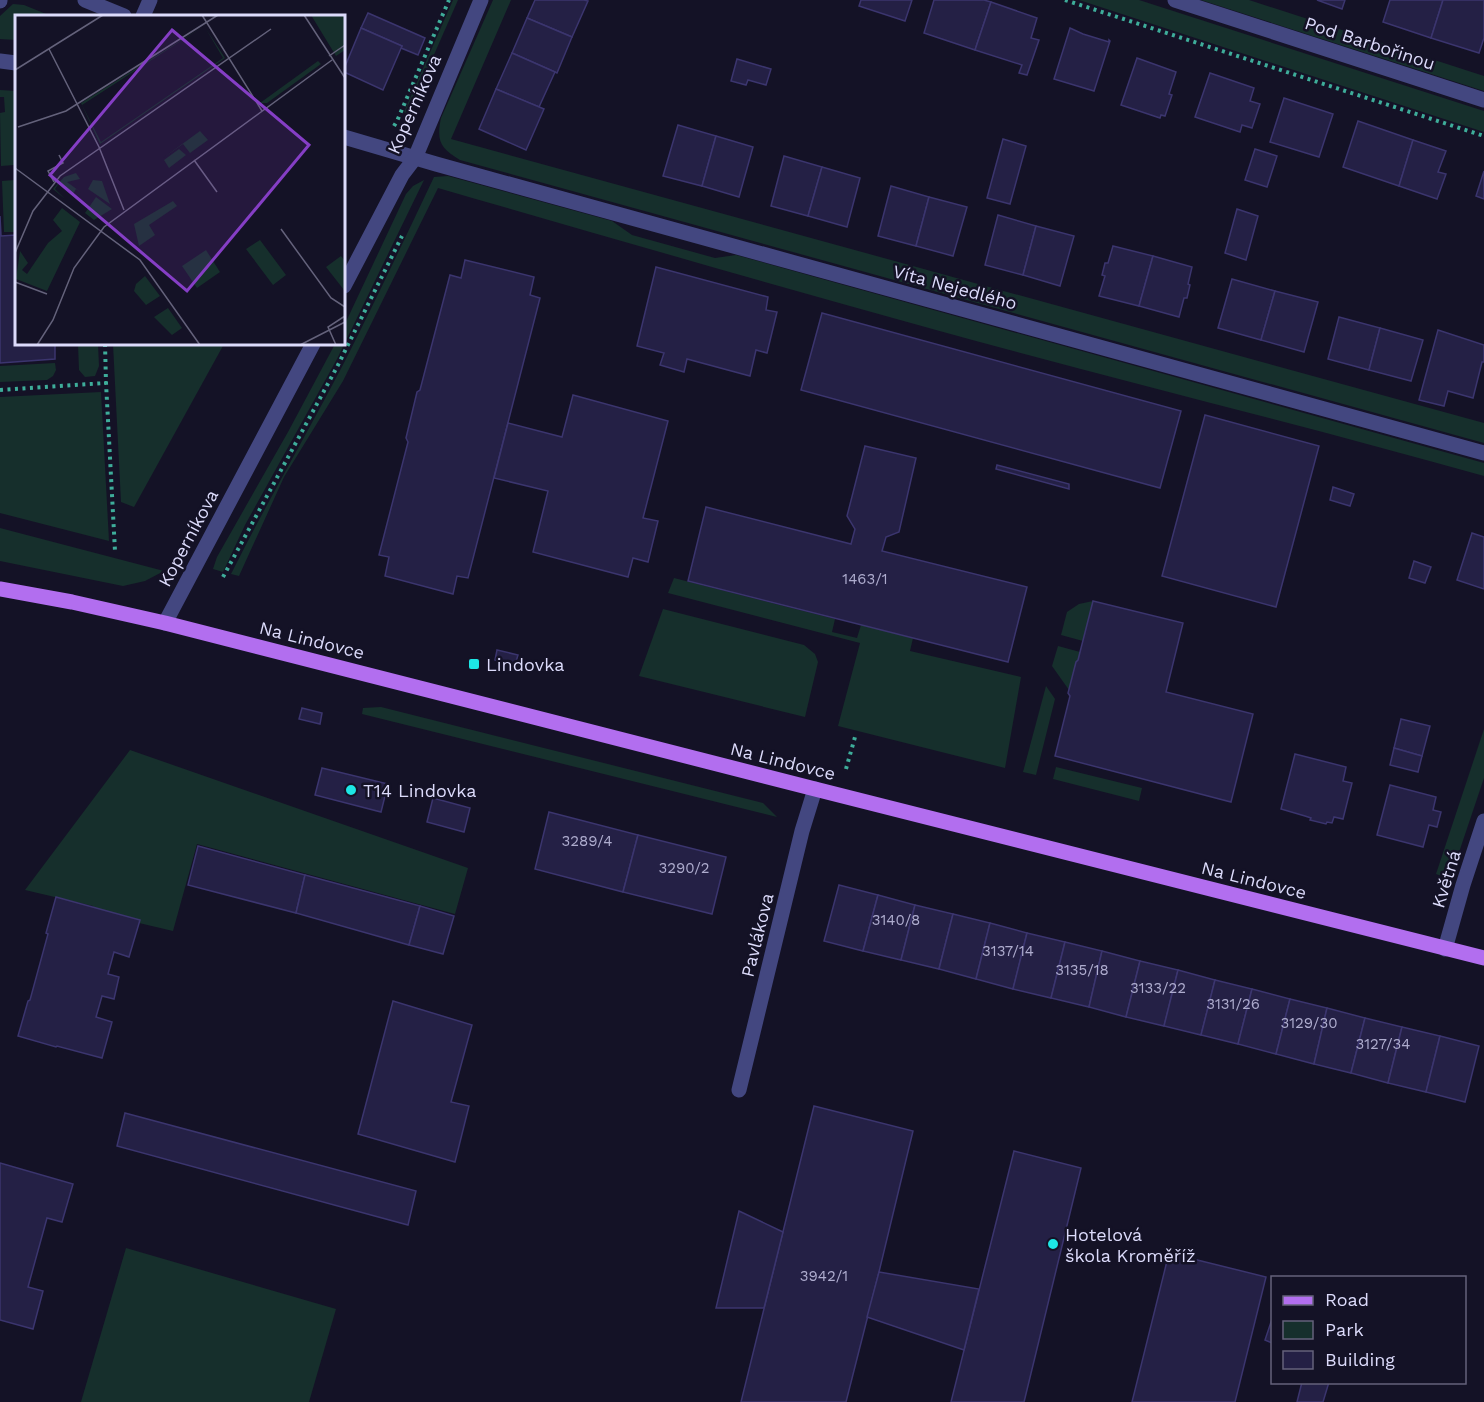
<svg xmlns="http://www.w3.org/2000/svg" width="1484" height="1402" font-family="'Work Sans',sans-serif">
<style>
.green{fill:#162f2c}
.building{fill:#242045;stroke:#3b356e;stroke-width:1.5}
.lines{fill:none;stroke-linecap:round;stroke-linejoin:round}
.path{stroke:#3ead9a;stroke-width:4;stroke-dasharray:3 4.5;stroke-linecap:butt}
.minor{stroke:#434780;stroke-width:15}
.major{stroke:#b26eef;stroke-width:15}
.poi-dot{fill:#1de6e5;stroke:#141226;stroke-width:2}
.labels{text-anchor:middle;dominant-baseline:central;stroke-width:5;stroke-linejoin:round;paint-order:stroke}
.number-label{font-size:15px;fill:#aeacce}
.street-label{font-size:18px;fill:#dcdbfb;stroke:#141226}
.poi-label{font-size:18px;fill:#dcdbfb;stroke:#141226;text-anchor:start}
.inset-road{fill:none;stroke:#64627b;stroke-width:1.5}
.view{fill:#853ec5;fill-opacity:0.15;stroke:#853ec5;stroke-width:3}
.inset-edge{fill:none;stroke:#dcdbfb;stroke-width:3}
</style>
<rect width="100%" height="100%" fill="#141226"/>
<g class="green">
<polygon points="453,0 458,0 408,114 404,112"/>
<path d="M 493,0 L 511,0 L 451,139 L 1484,423 L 1484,443 L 460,160 C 441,148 436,142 441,118 Z"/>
<polygon points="1079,0 1139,0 1484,111 1484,132"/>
<polygon points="1201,0 1249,0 1484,76 1484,91"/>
<polygon points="13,4 24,5 51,16 16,16 16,40 0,39 0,16"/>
<polygon points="0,90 16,91 16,232 4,232 2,181 15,180 14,165 1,166 0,113 5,112 4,97 0,97"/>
<path d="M 448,176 L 612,221 L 632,235 L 715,258 L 736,255 L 1484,463 L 1484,476 C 1302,425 1118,380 936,330 C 770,284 604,236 438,188 L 343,381 L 284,477 L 239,576 L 231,574 C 267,502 308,432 345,361 C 376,300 405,238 434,177 Z"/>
<polygon points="424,180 337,359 245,525 223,572 213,569 217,557 288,432 335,344 344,344 344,326 406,194 413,186"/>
<polygon points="78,344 98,344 99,366 95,376 85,377 79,370"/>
<polygon points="113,344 224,344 134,507 121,502"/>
<polygon points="55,363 56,370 53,376 47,380 0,382 0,366"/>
<polygon points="101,392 109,541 0,513 0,397"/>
<polygon points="0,528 164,571 145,581 123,586 0,561"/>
<polygon points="674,578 835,619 832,632 857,638 861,625 913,638 910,651 1021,677 1005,768 838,726 860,643 668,593"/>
<polygon points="1093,601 1083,641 1061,635 1067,612 1079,604"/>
<polygon points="663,609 804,645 815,654 818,662 805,717 639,676"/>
<polygon points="1058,646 1080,652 1078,660 1076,662 1069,690 1052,666"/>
<polygon points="1046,686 1055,699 1036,775 1023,772"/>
<polygon points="381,707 763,803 777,817 362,714 363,708"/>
<polygon points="1484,729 1484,778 1450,879 1436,874"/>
<polygon points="130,750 468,868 455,914 197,844 173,931 139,923 94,908 93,906 25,890"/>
<polygon points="1056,767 1142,788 1139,801 1053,779"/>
<polygon points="126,1248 336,1309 309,1402 81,1402"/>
</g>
<g class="building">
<polygon points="535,0 584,0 588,1 572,37 527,18"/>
<polygon points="861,0 912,0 905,21 859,6"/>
<polygon points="934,0 984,0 991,2 975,50 924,33"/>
<polygon points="1317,0 1345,0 1342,9"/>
<polygon points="1390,0 1443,0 1431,38 1383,22"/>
<polygon points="1443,0 1484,0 1484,38 1479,53 1431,38"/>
<polygon points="991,2 1037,18 1031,38 1039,40 1027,75 1019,73 1022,65 975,50"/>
<polygon points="368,13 425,38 418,55 401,48 402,46 361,28"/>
<polygon points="527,18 572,37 557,73 512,53"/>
<polygon points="361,28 402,46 383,90 344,72 344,69"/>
<polygon points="1070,28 1083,34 1109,42 1109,40 1110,41 1094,91 1054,79"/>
<polygon points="512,53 555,72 539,107 496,89"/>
<polygon points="1137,58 1176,72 1169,94 1172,95 1165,116 1161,115 1160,118 1121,105"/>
<polygon points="737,59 771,69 766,85 748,80 746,85 731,81"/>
<polygon points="1210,73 1254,88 1250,101 1260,104 1252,128 1242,125 1240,132 1195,117"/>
<polygon points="496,89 544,109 526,150 479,129"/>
<polygon points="1284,98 1333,114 1319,157 1270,142"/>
<polygon points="1358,121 1413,140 1399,186 1343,167"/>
<polygon points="678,125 716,136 702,186 663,176"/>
<polygon points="716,136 753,147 739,197 702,186"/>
<polygon points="1003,139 1026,146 1010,204 987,198"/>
<polygon points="1413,140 1446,151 1438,172 1446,174 1437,199 1399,186"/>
<polygon points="1255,149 1277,156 1267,187 1245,180"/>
<polygon points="784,156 822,167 808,216 771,206"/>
<polygon points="822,167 860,178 847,227 808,216"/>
<polygon points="1484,171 1484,199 1476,196"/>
<polygon points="891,186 929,197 916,246 878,236"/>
<polygon points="929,197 967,207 953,256 916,246"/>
<polygon points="1237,209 1258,216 1246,260 1225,253"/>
<polygon points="998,215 1036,226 1023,275 985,265"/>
<polygon points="0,216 1,236 16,235 16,344 55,344 55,359 0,363"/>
<polygon points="1036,226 1074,236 1060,286 1023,275"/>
<polygon points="1113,246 1153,256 1139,306 1099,296 1105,276 1102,275 1105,263 1108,263"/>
<polygon points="1153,256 1192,267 1188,284 1190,285 1187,298 1184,298 1179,317 1139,306"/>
<polygon points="465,260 534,277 530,295 540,298 468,578 457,576 453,594 385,576 389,557 379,555 408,442 406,438 417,392 420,390 450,275 461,278"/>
<polygon points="656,267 768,297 766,310 777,312 767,353 756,350 750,376 687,359 684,372 660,365 664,353 637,346"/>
<polygon points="1232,279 1275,291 1261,340 1218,328"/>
<polygon points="1275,291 1318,302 1304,352 1261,340"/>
<polygon points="822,313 1181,411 1160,488 801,390"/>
<polygon points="1339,317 1380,328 1369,370 1328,359"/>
<polygon points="1380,328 1423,340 1411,381 1369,370"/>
<polygon points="1438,330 1484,345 1484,362 1482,362 1473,398 1448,391 1444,406 1419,400"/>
<polygon points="573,395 668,421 643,518 658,521 648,562 633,558 628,577 533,552 548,491 494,478 508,423 562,437"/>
<polygon points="1205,415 1319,446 1276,607 1162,576"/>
<polygon points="865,446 916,458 899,532 886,537 882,551 1027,587 1008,662 688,581 706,507 851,544 855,529 847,516"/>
<polygon points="997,465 1069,484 1069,489 996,469"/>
<polygon points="1333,487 1354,494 1350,506 1330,500"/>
<polygon points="1472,533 1484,537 1484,589 1457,580"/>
<polygon points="1414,561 1431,567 1425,583 1409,578"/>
<polygon points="1093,601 1183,623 1166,692 1253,714 1231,802 1055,756 1070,696 1068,693 1076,662 1078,660"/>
<polygon points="497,650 518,655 515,665 495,660"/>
<polygon points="302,708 322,713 320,724 299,719"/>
<polygon points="1401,719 1430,726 1422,756 1394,748"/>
<polygon points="1394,748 1422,756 1418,772 1390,765"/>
<polygon points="1295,754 1346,767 1343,781 1352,783 1343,819 1334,817 1332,823 1327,822 1326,824 1310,820 1311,818 1305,816 1281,809"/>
<polygon points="322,768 388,784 381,812 315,795"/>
<polygon points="1390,785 1436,797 1433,810 1441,812 1437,827 1429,825 1423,847 1377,835"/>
<polygon points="433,798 470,808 464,832 427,822"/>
<polygon points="549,812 638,835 623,892 535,869"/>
<polygon points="638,835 726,857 712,914 623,892"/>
<polygon points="198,846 305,875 296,913 188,885"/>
<polygon points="305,875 420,906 409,945 296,913"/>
<polygon points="839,885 878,895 863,951 824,941"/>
<polygon points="878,895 915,905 901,960 863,951"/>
<polygon points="56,897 140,920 129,957 114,952 108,974 119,977 114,999 102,996 96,1017 112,1022 102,1058 57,1046 56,1047 18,1036 28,1001 30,1000 48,934 46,933"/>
<polygon points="915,905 953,914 939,969 901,960"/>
<polygon points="420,906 454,916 443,954 409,945"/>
<polygon points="953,914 990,923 976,979 939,969"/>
<polygon points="990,923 1027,933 1013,989 976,979"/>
<polygon points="1027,933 1065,942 1051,998 1013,989"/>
<polygon points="1065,942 1102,951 1089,1007 1051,998"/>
<polygon points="1102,951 1140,961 1126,1017 1089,1007"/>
<polygon points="1140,961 1178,970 1164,1026 1126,1017"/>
<polygon points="1178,970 1215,980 1201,1035 1164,1026"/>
<polygon points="1215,980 1252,989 1238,1044 1201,1035"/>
<polygon points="1252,989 1290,999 1276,1054 1238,1044"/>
<polygon points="1290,999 1327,1008 1314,1064 1276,1054"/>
<polygon points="393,1001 472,1025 451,1102 469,1106 455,1162 358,1134"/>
<polygon points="1327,1008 1365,1018 1351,1073 1314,1064"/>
<polygon points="1365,1018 1402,1027 1388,1083 1351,1073"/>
<polygon points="1402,1027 1440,1036 1426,1092 1388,1083"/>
<polygon points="1440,1036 1479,1046 1465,1102 1426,1092"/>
<polygon points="814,1106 913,1131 879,1272 846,1402 741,1402"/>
<polygon points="125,1113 416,1191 408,1225 117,1146"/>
<polygon points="1014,1151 1081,1168 1025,1398 1024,1402 951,1402"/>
<polygon points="0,1163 73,1184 62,1222 47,1218 28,1287 43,1291 33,1329 0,1320"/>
<polygon points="739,1211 783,1232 764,1308 716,1308"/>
<polygon points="1169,1253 1266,1277 1235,1402 1132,1402"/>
<polygon points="879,1272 979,1289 964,1350 867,1317"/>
<polygon points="1272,1319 1272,1343 1265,1340"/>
<polygon points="1302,1382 1329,1382 1323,1402 1297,1402"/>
</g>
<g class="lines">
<g class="path">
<polyline points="1065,0 1484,136"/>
<polyline points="394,126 397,121 449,0"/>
<polyline points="105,344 106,383"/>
<polyline points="0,390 106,383 115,551"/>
<polyline points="223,577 337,367 402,236"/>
<polyline points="846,769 855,737"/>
</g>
<g class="minor">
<polyline points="85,0 124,16"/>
<polyline points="1175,0 1484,100"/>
<polyline points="0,1 0,0"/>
<polyline points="143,16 150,0"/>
<polyline points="0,61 16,63"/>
<polyline points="344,137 436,164 1484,453"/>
<polyline points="344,286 402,175 415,158 481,0"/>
<polyline points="165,623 313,344"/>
<polyline points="1445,949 1463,885 1484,821"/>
<polyline points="739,1090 802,831 815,789"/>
</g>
<polyline class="major" points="0,589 72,602 165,623 815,789 1484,958"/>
</g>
<g class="poi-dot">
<rect x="468" y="658" width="12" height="12" rx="3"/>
<circle cx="351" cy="790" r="6"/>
<circle cx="1053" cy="1244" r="6"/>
</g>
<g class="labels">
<g class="number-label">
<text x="865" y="579">1463/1</text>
<text x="587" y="841">3289/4</text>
<text x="684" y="868">3290/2</text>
<text x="896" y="920">3140/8</text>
<text x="1008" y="951">3137/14</text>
<text x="1082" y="970">3135/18</text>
<text x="1158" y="988">3133/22</text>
<text x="1233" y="1004">3131/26</text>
<text x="1309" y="1023">3129/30</text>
<text x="1383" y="1044">3127/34</text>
<text x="824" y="1276">3942/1</text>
</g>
<g class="street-label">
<text transform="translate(1370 43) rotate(18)">Pod Barbořinou</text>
<text transform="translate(414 104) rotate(-66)">Koperníkova</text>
<text transform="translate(955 287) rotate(15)">Víta Nejedlého</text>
<text transform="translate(188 538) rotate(-62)">Koperníkova</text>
<text transform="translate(312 640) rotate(14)">Na Lindovce</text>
<text transform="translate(783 761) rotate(14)">Na Lindovce</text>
<text transform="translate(1446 879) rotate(-73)">Květná</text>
<text transform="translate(1254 880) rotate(14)">Na Lindovce</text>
<text transform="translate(757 935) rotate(-76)">Pavlákova</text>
</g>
<g class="poi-label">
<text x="486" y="664">Lindovka</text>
<text x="363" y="790">T14 Lindovka</text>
<text x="1065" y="1234">Hotelová<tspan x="1065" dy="21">škola Kroměříž</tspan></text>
</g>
</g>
<g transform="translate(15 15)">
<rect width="330" height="330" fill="#141226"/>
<path d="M 296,0 L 330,0 L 330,35 L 321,41 ZM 189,11 L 67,90 L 86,127 L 208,43 L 191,14 L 210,43 L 85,129 L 66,88 ZM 303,46 L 306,49 L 252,88 L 245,88 ZM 185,116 L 193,125 L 175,138 L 168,129 L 148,143 ZM 164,134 L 171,140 L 154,153 L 149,145 ZM 61,158 L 65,164 L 52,167 L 67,178 L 61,174 L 58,179 L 44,168 L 40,174 L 50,184 L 38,174 L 49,162 ZM 78,165 L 87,166 L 95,189 L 73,174 ZM 81,182 L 97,194 L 79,205 L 70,198 ZM 158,186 L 162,191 L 134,210 L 140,220 L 124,231 L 119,209 ZM 47,193 L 65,207 L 32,276 L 1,264 L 5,236 L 13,248 L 7,255 L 12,259 L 33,228 L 47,216 L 38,205 ZM 245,225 L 271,260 L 258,270 L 231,234 ZM 191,235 L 205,257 L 182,273 L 167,251 ZM 326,241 L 330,246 L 329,275 L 311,252 ZM 130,261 L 145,281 L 131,290 L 119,276 L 121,269 ZM 153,293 L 167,313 L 157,320 L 139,302 Z" fill="#162f2c"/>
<path class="inset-road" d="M 187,0 L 247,96M 289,0 L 330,63M 34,34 L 84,132 L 109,195M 314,41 L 330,30M 0,55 L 88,0M 3,112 L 51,96 L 203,0M 179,145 L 202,177M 0,153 L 125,245 L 185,330M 39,167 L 33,156 L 48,148 L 44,140M 266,214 L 316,283 L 330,292M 0,238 L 18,196 L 45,161 L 256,14M 0,267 L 32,279M 22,330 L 38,305 L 59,253 L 89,212 L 317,45M 285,330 L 330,307M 321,330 L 313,312 L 330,301"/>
<path class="view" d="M 157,15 L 294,130 L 172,276 L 35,160 Z"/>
<rect width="330" height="330" class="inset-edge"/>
</g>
<rect x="1271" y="1276" width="195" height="108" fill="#141226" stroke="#64627b" stroke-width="1.5"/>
<rect x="1283" y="1296" width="30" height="9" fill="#b26eef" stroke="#64627b" stroke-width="1.5"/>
<text x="1325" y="1306" font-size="18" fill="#dcdbfb">Road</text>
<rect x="1283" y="1321" width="30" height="18" fill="#162f2c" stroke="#64627b" stroke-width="1.5"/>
<text x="1325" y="1336" font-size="18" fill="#dcdbfb">Park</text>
<rect x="1283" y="1351" width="30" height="18" fill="#242045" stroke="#64627b" stroke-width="1.5"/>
<text x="1325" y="1366" font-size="18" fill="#dcdbfb">Building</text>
</svg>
